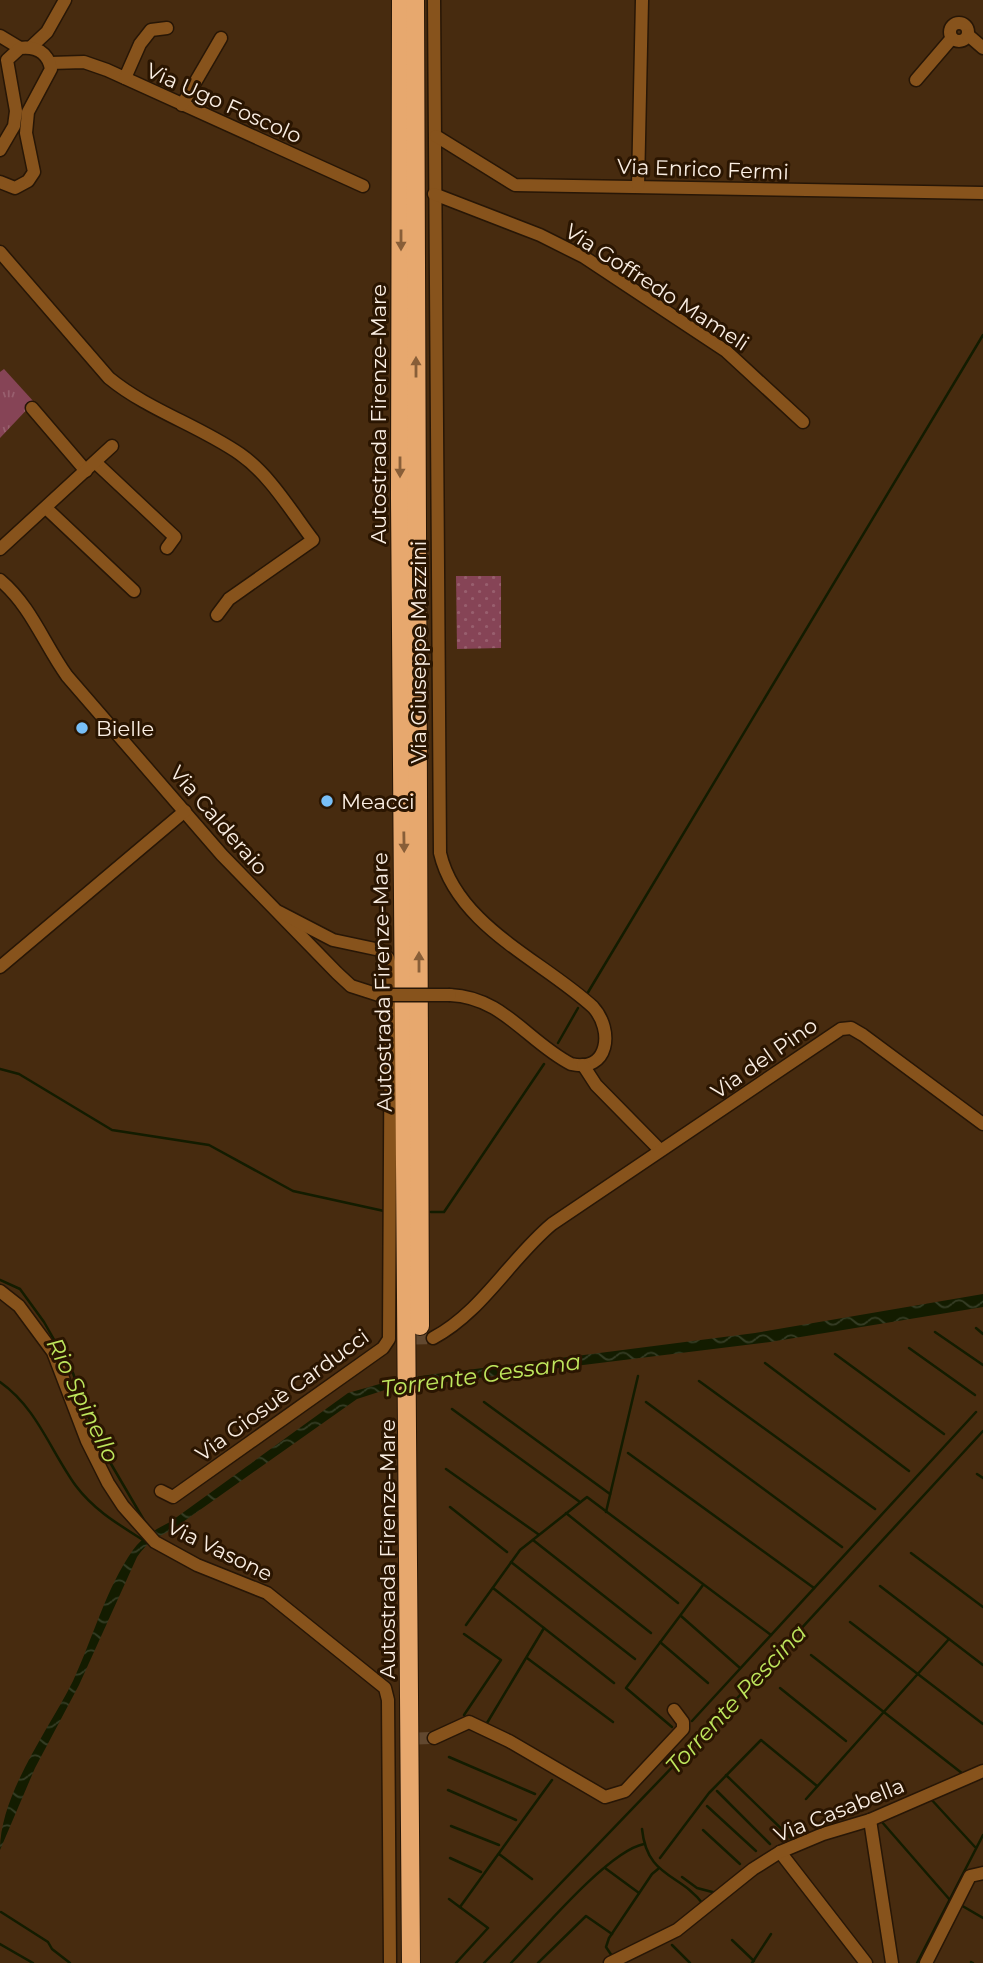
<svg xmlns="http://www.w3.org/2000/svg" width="983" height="1963" font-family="Montserrat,sans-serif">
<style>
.grass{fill:url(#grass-dots)}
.park{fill:url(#park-tufts)}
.water{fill:url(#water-waves)}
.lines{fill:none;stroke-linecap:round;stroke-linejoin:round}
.stream{stroke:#131c00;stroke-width:2.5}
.minor-tunnel{stroke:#62482f;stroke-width:12;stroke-dasharray:12 6;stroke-linecap:butt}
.minor-casing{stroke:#271606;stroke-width:15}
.highway-casing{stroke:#271606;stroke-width:20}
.minor{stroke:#87531c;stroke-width:12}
.highway{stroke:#e7a86e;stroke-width:18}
.minor-bridge-casing{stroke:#271606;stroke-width:15;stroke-linecap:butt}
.minor-bridge{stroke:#87531c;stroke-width:12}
.oneway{fill:#885e38}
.poi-dot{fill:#78bff7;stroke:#2a1501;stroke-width:2.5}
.labels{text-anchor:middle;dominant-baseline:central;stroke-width:6;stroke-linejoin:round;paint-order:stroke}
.street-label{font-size:21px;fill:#faeee3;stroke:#2a1501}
.poi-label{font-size:21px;fill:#faeee3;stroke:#2a1501;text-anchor:start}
.water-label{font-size:23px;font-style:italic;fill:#bfe75d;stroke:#2a1501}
</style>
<defs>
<pattern id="grass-dots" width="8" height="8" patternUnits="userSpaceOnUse" patternTransform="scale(1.75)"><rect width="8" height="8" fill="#864456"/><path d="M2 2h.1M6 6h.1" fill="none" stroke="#985f6e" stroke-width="1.8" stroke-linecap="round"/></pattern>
<pattern id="park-tufts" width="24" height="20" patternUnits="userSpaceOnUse" patternTransform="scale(1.75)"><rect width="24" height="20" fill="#864456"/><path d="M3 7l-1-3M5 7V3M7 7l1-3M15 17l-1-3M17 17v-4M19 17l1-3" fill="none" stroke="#985f6e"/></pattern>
<pattern id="water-waves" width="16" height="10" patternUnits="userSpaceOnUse" patternTransform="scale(1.75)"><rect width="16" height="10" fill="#131c00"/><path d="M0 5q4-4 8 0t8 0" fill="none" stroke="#363d25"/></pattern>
</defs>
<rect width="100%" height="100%" fill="#472b0f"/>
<polygon class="grass" points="456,576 501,576 501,648 457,649"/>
<polygon class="park" points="4,369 34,402 0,438 0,372"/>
<path class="water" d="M 983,1294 L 983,1307 L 770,1342 L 388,1389 L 357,1399 L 173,1529 C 152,1541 153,1536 137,1557 L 79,1685 L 35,1768 L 0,1850 C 0,1794 48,1731 73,1681 C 93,1638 106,1588 133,1550 C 144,1535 155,1530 170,1522 L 348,1393 L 397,1379 L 755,1333 Z"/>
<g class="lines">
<g class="stream">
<polyline points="587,994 983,335"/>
<polyline points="558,1043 578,1008"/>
<polyline points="0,1069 19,1074 112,1130 209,1145 293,1191 384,1211"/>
<polyline points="431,1212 444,1212 544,1064"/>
<polyline points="0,1280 20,1289 44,1322 73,1373 97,1440 145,1522"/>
<polyline points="976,1328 983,1334"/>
<polyline points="935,1332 983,1365"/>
<polyline points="909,1348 975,1395"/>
<polyline points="835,1354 944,1434"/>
<polyline points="765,1363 909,1471"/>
<polyline points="699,1381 875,1509"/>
<path d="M 0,1382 C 37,1408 50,1450 76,1486 C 94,1510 118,1524 143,1540"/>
<polyline points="484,1402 610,1494"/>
<polyline points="646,1402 842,1547"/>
<polyline points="452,1409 580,1502"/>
<polyline points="628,1453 814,1588"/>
<polyline points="446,1469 538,1534"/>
<polyline points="977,1474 983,1478"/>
<polyline points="450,1507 507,1552"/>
<polyline points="606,1512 638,1376"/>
<polyline points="566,1513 678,1603"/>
<polyline points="533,1540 651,1633"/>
<polyline points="911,1553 983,1607"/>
<polyline points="511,1562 635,1659"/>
<polyline points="880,1586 983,1665"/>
<polyline points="493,1588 614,1683"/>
<polyline points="681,1616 740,1668"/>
<polyline points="850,1622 983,1724"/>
<polyline points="466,1625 520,1550 587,1497 771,1635"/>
<polyline points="660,1642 708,1683"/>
<polyline points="811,1655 963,1774"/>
<polyline points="527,1658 613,1722"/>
<polyline points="780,1688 846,1741"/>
<polyline points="464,1715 501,1660 464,1634"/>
<polyline points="692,1721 976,1412"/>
<polyline points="487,1723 544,1628"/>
<polyline points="672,1727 626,1688 703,1585"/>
<polyline points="449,1757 535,1794"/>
<polyline points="726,1775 794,1841"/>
<polyline points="448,1790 516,1820"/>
<polyline points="717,1791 770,1844"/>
<polyline points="930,1798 975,1847"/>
<polyline points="806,1799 949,1639"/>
<polyline points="707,1806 756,1851"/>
<polyline points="885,1820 882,1822 950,1900"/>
<polyline points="451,1826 499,1845"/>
<path d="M 642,1829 C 647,1878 680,1873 703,1904"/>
<polyline points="703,1830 740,1864"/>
<polyline points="499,1854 532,1879"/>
<polyline points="450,1858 481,1872"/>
<polyline points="660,1858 709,1793 761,1740 817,1786"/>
<polyline points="605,1868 639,1893"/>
<polyline points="682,1877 697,1888 716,1893"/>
<polyline points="449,1899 488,1928 456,1963"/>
<polyline points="959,1904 983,1918"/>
<polyline points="460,1907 552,1780"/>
<polyline points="1,1912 48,1942 52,1949 70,1963"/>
<polyline points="732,1940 754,1961"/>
<polyline points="0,1944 33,1963"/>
<polyline points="672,1945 690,1963"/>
<polyline points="612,1956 606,1947 609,1938 652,1874 658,1869"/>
<polyline points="971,1962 973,1963"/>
<polyline points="484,1963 706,1732 983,1431"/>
<path d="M 511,1963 C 539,1934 608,1851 644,1844"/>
<polyline points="538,1963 586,1916 612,1934"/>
<polyline points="752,1963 771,1934"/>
<polyline points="917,1963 983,1835"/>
</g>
<g class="minor-tunnel">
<polyline points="397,1339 433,1338"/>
<polyline points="400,1739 434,1738"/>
</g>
<g class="minor-casing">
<g id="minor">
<path d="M 434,0 L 440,853 C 457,926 542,960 593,1007 C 614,1030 609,1073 571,1064 C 528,1042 503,997 450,995"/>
<circle cx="959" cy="32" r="9"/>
<polyline points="968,35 983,48"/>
<polyline points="0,36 20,48"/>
<polyline points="31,47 47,32 65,0"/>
<polyline points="50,63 84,62 107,70 363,186"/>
<polyline points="125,78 140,44 151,30 167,28"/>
<polyline points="916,80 952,38"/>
<polyline points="182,105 221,38"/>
<polyline points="436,136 515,185 983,193"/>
<path d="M 0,150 L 14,126 L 16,111 L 7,60 L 20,48 C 36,46 48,52 51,69 L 28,112 L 26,133 L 34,172 L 28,181 L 15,188 L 0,182"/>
<polyline points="638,186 642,0"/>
<polyline points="434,194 540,235 584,257 726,351 803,422"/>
<path d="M 0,252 L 109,378 C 148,410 198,425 240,454 C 270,475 291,511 313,540 L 229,599 L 217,615"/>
<polyline points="32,408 86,471"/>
<polyline points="95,462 175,537 167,548"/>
<polyline points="46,508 134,591"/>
<polyline points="0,549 112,446"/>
<path d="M 0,580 C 31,606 44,644 67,676 L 222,855 L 337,973 L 351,986 L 379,995"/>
<polyline points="0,967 185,811"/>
<polyline points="583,1065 596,1085 659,1149"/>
<polyline points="0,1291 19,1306 53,1352 87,1441 108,1483 123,1506 155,1542 197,1565 267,1593 385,1688 388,1700 390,1963"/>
<path d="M 433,1338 C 482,1312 510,1259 552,1224 L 841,1029 L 851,1028 L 863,1035 L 983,1124"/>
<polyline points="161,1491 173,1497 383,1348 389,1339 391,970 388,958 380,950 333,940 279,912"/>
<polyline points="434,1738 469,1722 509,1741 605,1797 625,1791 683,1729 683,1722 674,1710"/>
<polyline points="870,1820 892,1963"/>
<polyline points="780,1852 866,1963"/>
<polyline points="610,1963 677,1930 753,1869 780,1852 823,1834 870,1820 983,1771"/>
<polyline points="926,1963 970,1876 983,1873"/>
</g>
</g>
<g class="highway-casing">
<g id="highway">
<polyline points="401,0 400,498 411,1963"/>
<polyline points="415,0 420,1326"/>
</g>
</g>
<use href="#minor" class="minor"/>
<use href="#highway" class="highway"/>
<g class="minor-bridge-casing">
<polyline id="minor-bridge" points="379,995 450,995"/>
</g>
<use href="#minor-bridge" class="minor-bridge"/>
</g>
<defs><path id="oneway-solid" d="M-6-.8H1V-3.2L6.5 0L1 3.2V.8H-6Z" transform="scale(1.75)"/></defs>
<g class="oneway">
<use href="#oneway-solid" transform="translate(401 240) rotate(90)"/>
<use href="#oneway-solid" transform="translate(416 367) rotate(-90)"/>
<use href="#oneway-solid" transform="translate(400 467) rotate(90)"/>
<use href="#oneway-solid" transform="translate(404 842) rotate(89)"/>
<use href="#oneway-solid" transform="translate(419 962) rotate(-90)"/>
</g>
<g class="poi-dot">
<circle cx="82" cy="728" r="7"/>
<circle cx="327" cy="801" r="7"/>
</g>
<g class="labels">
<g class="street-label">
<text transform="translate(224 103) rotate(24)">Via Ugo Foscolo</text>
<text transform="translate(703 169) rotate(2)">Via Enrico Fermi</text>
<text transform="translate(657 287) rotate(33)">Via Goffredo Mameli</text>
<text transform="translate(378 414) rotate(-90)">Autostrada Firenze-Mare</text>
<text transform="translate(418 652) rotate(-90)">Via Giuseppe Mazzini</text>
<text transform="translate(219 820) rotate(49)">Via Calderaio</text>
<text transform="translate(382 982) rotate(-91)">Autostrada Firenze-Mare</text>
<text transform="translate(764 1058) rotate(-35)">Via del Pino</text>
<text transform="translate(282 1395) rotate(-36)">Via Giosuè Carducci</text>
<text transform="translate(387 1549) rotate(-90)">Autostrada Firenze-Mare</text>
<text transform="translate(220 1550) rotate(26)">Via Vasone</text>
<text transform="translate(839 1810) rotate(-22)">Via Casabella</text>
</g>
<g class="poi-label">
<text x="96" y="728">Bielle</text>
<text x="341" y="801">Meacci</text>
</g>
<g class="water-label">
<text transform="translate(481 1375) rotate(-8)">Torrente Cessana</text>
<text transform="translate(83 1400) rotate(64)">Rio Spinello</text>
<text transform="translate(736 1699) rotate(-47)">Torrente Pescina</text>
</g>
</g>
</svg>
